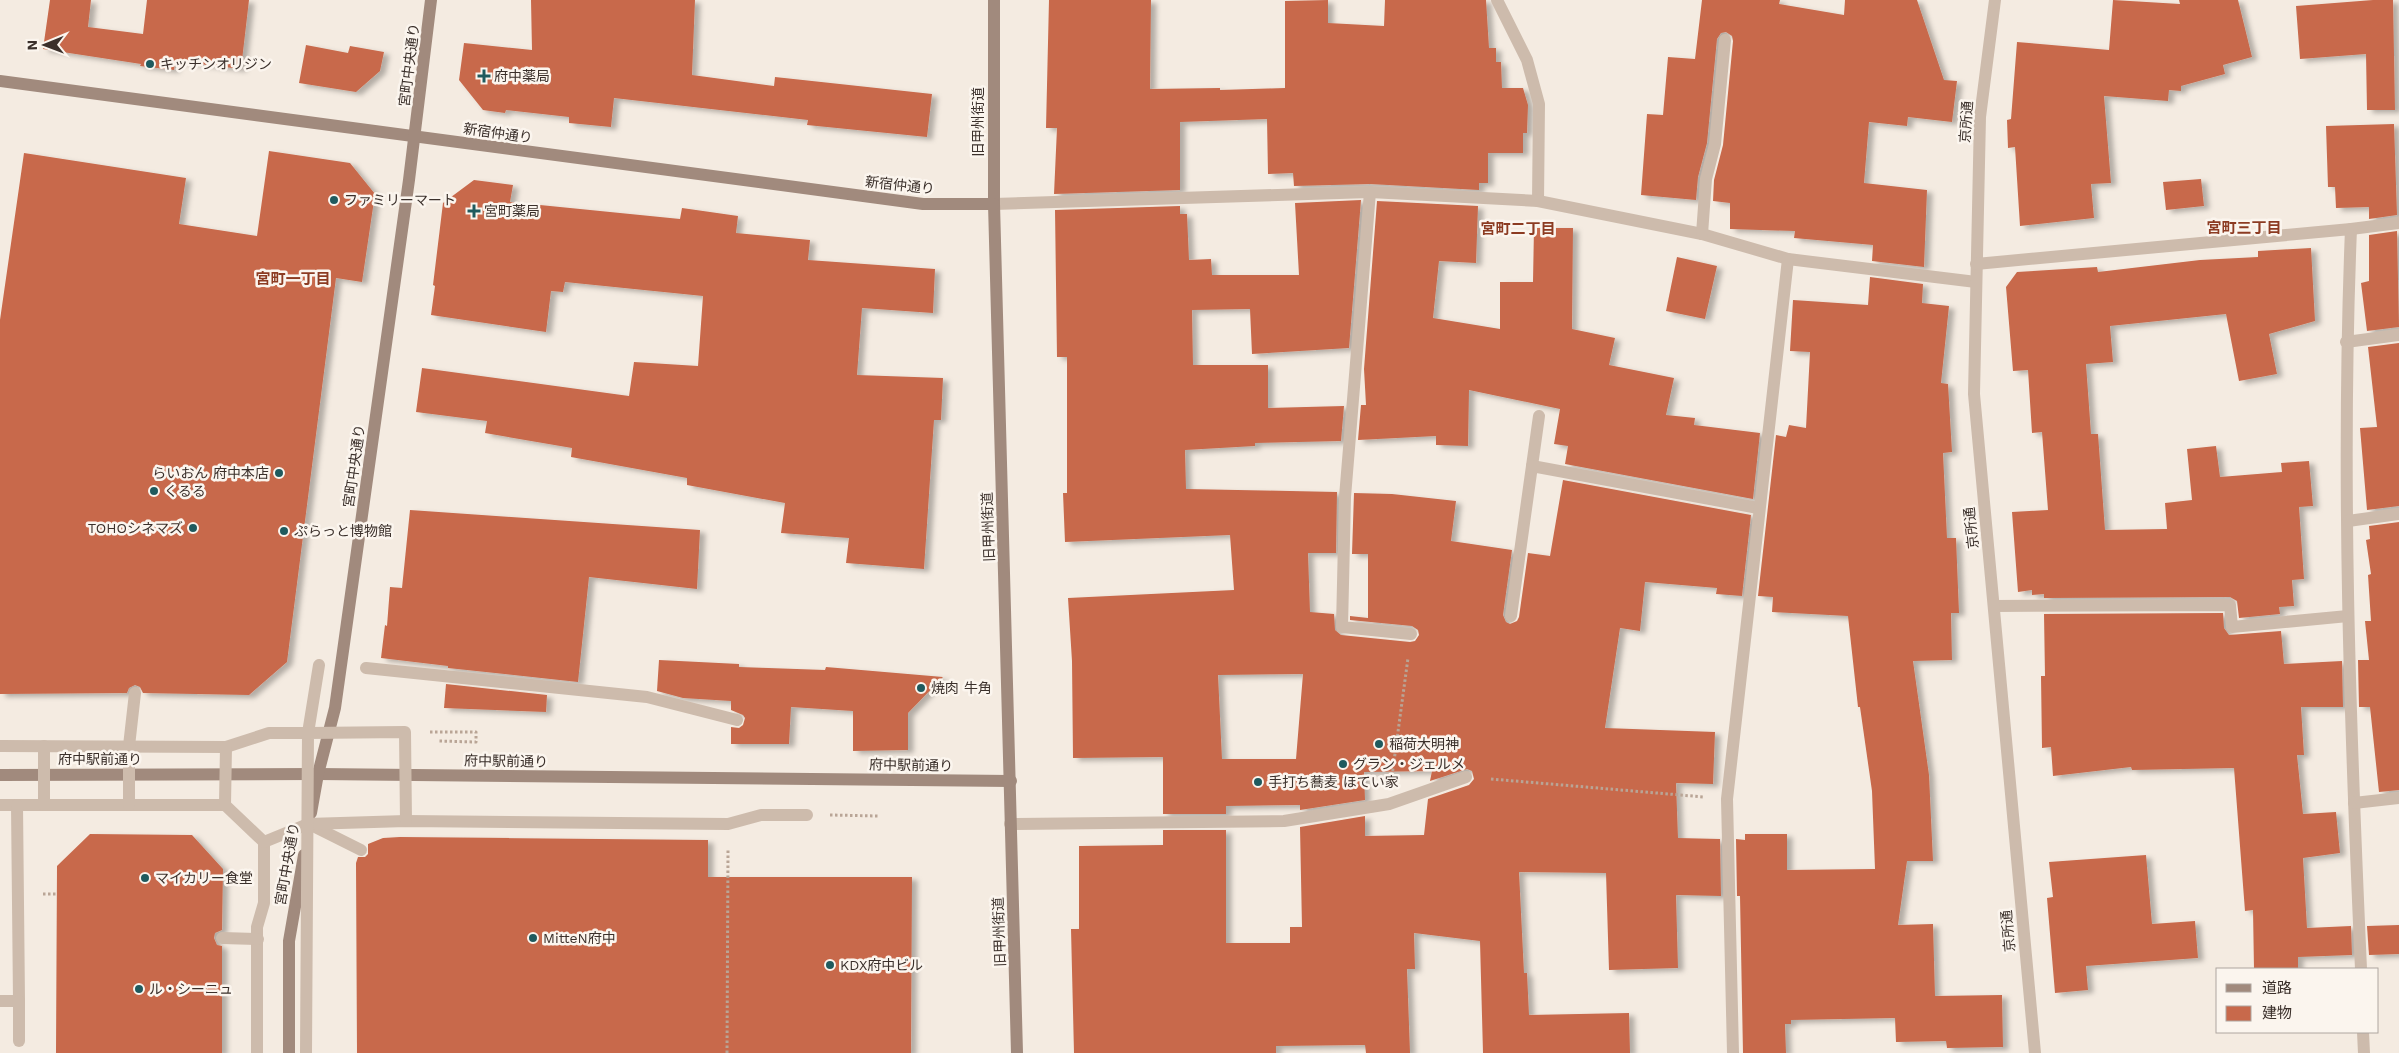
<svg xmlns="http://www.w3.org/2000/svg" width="2399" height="1053" font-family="'Work Sans','Noto Sans JP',sans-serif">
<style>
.building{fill:#c8694b;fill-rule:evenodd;filter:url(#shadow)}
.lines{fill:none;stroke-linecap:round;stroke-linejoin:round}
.path{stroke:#b9a596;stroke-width:3;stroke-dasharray:2.5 2.5;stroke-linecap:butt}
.lane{stroke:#cdbbac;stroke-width:12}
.street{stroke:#cdbbac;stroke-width:12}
.secondary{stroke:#a18a7d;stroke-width:12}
.street-bridge{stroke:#cdbbac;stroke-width:12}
.poi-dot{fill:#1f5a5e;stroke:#fbf5ee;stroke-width:2}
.labels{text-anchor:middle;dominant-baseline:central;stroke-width:5;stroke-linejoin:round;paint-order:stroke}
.poi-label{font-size:14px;fill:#3b302b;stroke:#fbf5ee;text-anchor:start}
.street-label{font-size:14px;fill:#3b302b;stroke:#fbf5ee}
.neighbourhood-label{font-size:15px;font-weight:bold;fill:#8c3b22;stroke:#fbf5ee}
</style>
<defs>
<filter id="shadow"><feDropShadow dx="5.5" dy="3" stdDeviation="2.5" flood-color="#0004"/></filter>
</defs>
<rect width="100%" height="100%" fill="#f4ebe1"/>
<g class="building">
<polygon points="50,0 91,0 88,27 143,34 147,0 249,0 241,69 175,61 174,70 140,66 141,64 43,49"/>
<polygon points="531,0 695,0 692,75 774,86 775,77 932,94 927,137 807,125 808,120 614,98 611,127 569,123 569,117 506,110 505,113 483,110 459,80 464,43 532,50"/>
<polygon points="1049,0 1151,0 1150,89 1220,88 1220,90 1285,88 1285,1 1328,0 1328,23 1384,26 1385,0 1486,0 1489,48 1496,48 1496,62 1501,62 1502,88 1523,88 1528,105 1527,133 1523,133 1523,153 1488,153 1488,183 1479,183 1479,190 1370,184 1294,186 1293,173 1268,174 1267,119 1180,122 1180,190 1054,194 1057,128 1046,128"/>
<polygon points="1702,0 1780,0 1779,4 1844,15 1845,0 1917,0 1944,80 1957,81 1952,122 1908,117 1907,126 1869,122 1864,183 1927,190 1924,267 1872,261 1873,245 1794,238 1795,231 1730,229 1730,203 1713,201 1714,180 1723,145 1733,41 1732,36 1726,32 1721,33 1717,39 1707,143 1698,177 1696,200 1641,195 1647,114 1663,115 1668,57 1695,59"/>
<polygon points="2113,0 2180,4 2179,0 2238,0 2252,57 2223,65 2225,74 2181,86 2181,91 2169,90 2168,101 2104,96 2111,183 2091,184 2094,218 2020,226 2015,147 2008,148 2007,120 2011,119 2017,42 2109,50"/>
<polygon points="2373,0 2393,0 2395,110 2367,110 2366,54 2300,59 2296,6"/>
<polygon points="306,45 348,53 350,46 384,52 380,71 356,92 299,83"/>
<polygon points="2394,124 2397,215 2369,219 2369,207 2336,208 2335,187 2328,187 2326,126"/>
<polygon points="269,151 350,163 375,194 362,282 336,278 287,662 249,695 143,693 140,687 135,685 129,688 127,693 0,694 0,320 24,153 186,178 179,224 257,236"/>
<polygon points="2201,179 2204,206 2166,210 2163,182"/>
<polygon points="474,180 513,185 510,202 680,219 682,208 738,216 736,233 810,240 808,260 935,269 933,313 862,308 857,375 943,378 941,420 934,420 924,569 846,563 849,538 781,533 785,503 687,485 687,478 571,457 572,448 485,433 487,421 416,412 422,368 629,396 634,362 698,366 703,296 565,282 563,292 551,291 546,332 431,315 435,286 433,285 443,203"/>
<path d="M 1361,200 L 1349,348 L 1252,354 L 1250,309 L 1192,310 L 1193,365 L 1268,365 L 1268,408 L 1344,406 L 1341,441 L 1255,443 L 1255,446 L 1185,450 L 1186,489 L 1337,492 L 1336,553 L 1308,553 L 1310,612 L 1334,614 L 1335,630 L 1341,635 L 1410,642 L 1415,641 L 1419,635 L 1418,630 L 1412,626 L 1350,620 L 1350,616 L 1368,618 L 1368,554 L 1352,554 L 1354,493 L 1392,494 L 1456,501 L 1451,541 L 1512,550 L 1503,615 L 1506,622 L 1510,624 L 1517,621 L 1519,617 L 1528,553 L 1550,556 L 1563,480 L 1751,515 L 1742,596 L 1716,594 L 1717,588 L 1645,582 L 1640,631 L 1620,628 L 1605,728 L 1715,732 L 1713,784 L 1676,783 L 1678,838 L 1720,839 L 1721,896 L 1676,895 L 1678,968 L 1609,970 L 1606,873 L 1519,872 L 1524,973 L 1527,973 L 1529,1015 L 1629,1013 L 1630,1053 L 1483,1053 L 1480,941 L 1414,933 L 1415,969 L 1407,969 L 1410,1053 L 1366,1053 L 1365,1045 L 1276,1046 L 1276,1053 L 1074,1053 L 1071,929 L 1079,929 L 1079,846 L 1163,845 L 1163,830 L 1226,830 L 1226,943 L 1290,943 L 1290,927 L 1302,927 L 1300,827 L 1365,816 L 1365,836 L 1424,835 L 1428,799 L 1469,785 L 1474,779 L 1472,771 L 1467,769 L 1430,781 L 1432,771 L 1364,772 L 1365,800 L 1300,810 L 1300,805 L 1226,806 L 1226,814 L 1163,814 L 1163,757 L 1073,758 L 1072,661 L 1068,598 L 1234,590 L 1230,535 L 1065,542 L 1063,493 L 1067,493 L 1067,357 L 1057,357 L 1055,210 L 1180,206 L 1180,214 L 1187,214 L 1189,260 L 1211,259 L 1212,275 L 1299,275 L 1295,203 ZM 1303,674 L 1296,759 L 1222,759 L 1218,675 Z"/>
<polygon points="1377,201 1478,206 1476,263 1439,261 1433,318 1500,329 1500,282 1533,282 1534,228 1573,228 1572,329 1615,338 1609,365 1674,378 1666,415 1695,418 1694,425 1760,433 1753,499 1565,464 1568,446 1554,444 1560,409 1469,390 1468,446 1436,445 1436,436 1358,440 1361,405 1366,405 1364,369"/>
<polygon points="2397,231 2399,327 2367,331 2361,283 2369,281 2369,235"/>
<polygon points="2311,248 2315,321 2269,334 2277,374 2239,381 2226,314 2110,326 2113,362 2086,364 2091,434 2098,434 2105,530 2167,529 2165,503 2192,500 2187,449 2216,446 2220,477 2282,472 2281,463 2309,461 2313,506 2299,507 2304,579 2292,580 2294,606 2279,607 2280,614 2239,618 2237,601 2230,597 2044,598 2044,594 2032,595 2032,590 2018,592 2012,512 2048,510 2042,432 2032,433 2028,370 2013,371 2006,287 2017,272 2097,267 2098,272 2200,260 2258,257 2258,251"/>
<polygon points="1677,257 1717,266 1705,319 1666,311"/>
<polygon points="1870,277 1923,284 1922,303 1949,306 1941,383 1948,384 1952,452 1943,453 1947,538 1956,538 1959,613 1951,613 1952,660 1913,661 1929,775 1933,861 1907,861 1898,925 1933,924 1935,996 2002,995 2003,1047 1947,1048 1946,1041 1896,1042 1895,1018 1791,1020 1791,1024 1785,1024 1786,1053 1743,1053 1740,896 1737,896 1736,839 1745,840 1745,834 1787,834 1787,870 1875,869 1872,791 1860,707 1858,707 1848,616 1772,612 1773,597 1758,596 1776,435 1786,437 1789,425 1806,428 1810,352 1790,351 1793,300 1868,305"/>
<polygon points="2399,343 2399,506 2367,510 2360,428 2377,427 2368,347"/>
<polygon points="410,510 700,530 697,589 589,577 578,682 448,668 448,666 381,658 385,625 387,626 390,587 402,588"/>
<polygon points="2399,522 2399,790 2379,792 2370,707 2359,707 2358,660 2369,660 2365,621 2371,621 2368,575 2371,574 2366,540 2370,539 2369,526"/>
<polygon points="2223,613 2224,628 2229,635 2281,631 2284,664 2342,661 2343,707 2301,707 2304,755 2297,755 2303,814 2336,812 2340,853 2303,858 2307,928 2351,926 2352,955 2298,957 2298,969 2254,969 2253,910 2245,911 2234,768 2132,770 2131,767 2053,776 2051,747 2042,748 2041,676 2045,676 2044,614"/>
<polygon points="659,660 739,664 739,667 825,670 826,667 943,677 908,713 908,750 853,751 853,711 791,707 789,744 731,744 731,727 739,728 743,725 745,718 743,715 731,710 731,701 683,698 657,691"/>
<polygon points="446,684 547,695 546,712 444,708"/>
<polygon points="90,834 192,835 223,869 222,930 215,933 214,938 217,945 222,946 222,1053 56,1053 57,866"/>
<polygon points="400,837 708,840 708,877 912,877 911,1053 357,1053 356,863 358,857 365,857 368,854 368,844 383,838"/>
<polygon points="2146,855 2152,924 2195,921 2198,958 2086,966 2088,990 2055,993 2047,898 2053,897 2049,862"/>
<polygon points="2399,925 2399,954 2369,955 2367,926"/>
</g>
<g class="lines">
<g class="path">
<polyline points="430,732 476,732 476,742 438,741"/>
<polyline points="1392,776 1408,658"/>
<polyline points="1491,779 1704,797"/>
<polyline points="830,815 878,816"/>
<polyline points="43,894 57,894"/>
<polyline points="727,1053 728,850"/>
</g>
<g class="lane">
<polyline points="1497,0 1527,60 1539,104 1538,201"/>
<polyline points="1370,192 1345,497 1342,627 1411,634"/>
<polyline points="994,204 1370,192 1538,201 1702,234 1788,259 1976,282"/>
<polyline points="1702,234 1706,179 1715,144 1725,40"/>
<polyline points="1532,466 1539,416"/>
<polyline points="1994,606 2230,605 2232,627 2348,616"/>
<polyline points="1511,616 1532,466 1758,508"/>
<polyline points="1010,824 1284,821 1389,804 1466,777"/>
</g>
<g class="street">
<polyline points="1995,0 1980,117 1974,394 2035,1053"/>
<polyline points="2351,229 2399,223"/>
<path d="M 1976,264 L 2351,229 C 2341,476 2350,723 2361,969"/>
<polyline points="2346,342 2399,335"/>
<polyline points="2348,521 2399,514"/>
<polyline points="366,668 647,697 737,720"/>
<polyline points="0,746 226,747 269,733 308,733 319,665"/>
<polyline points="2354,803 2399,798"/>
<polyline points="0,805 225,805 264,842 264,903 257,927 257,1053"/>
<polyline points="222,938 258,939"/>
<polyline points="0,1001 19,1001 17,805"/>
<polyline points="19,1001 19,1041"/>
<polyline points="2363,1032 2364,1053"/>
<polyline points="1733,1053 1727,799 1788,259"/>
</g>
<g class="secondary">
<polyline points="994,0 994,204 1017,1053"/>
<polyline points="0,81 923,204 994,204"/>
<polyline points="0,775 318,774 1011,781"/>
<polyline points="311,813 318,774 335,708 409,180 431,0"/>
<polyline points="289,1053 289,941 304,855"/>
</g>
<g class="street-bridge">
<polyline points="44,805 44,746"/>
<polyline points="129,805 129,746 135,693"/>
<polyline points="225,805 226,747"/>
<polyline points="309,824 361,850"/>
<polyline points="264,842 308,824 406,821 728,824 761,815 807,815"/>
<polyline points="306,1053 308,733 405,732 406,821"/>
</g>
</g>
<g class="poi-dot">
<circle cx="150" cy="64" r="5"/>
<path d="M481.5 68.5h5v5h5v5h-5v5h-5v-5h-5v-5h5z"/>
<circle cx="334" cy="200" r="5"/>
<path d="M471.5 203.5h5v5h5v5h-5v5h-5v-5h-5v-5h5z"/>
<circle cx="279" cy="473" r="5"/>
<circle cx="154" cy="491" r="5"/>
<circle cx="193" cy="528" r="5"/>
<circle cx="284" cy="531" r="5"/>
<circle cx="921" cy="688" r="5"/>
<circle cx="1379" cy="744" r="5"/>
<circle cx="1343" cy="764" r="5"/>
<circle cx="1258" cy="782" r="5"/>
<circle cx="145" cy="878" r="5"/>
<circle cx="533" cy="938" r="5"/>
<circle cx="830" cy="965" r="5"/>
<circle cx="139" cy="989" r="5"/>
</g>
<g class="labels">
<g class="poi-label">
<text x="160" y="64">キッチンオリジン</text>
<text x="494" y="76">府中薬局</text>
<text x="344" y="200">ファミリーマート</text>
<text x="484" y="211">宮町薬局</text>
<text x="269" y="473" text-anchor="end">らいおん 府中本店</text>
<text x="164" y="491">くるる</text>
<text x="183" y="528" text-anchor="end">TOHOシネマズ</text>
<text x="294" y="531">ぷらっと博物館</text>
<text x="931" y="688">焼肉 牛角</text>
<text x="1389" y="744">稲荷大明神</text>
<text x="1353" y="764">グラン・ジェルメ</text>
<text x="1268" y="782">手打ち蕎麦 ほてい家</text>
<text x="155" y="878">マイカリー食堂</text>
<text x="543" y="938">MitteN府中</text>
<text x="840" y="965">KDX府中ビル</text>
<text x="149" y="989">ル・シーニュ</text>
</g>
<g class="street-label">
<text transform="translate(409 65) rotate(-83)">宮町中央通り</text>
<text transform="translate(978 122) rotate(-90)">旧甲州街道</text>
<text transform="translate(1966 122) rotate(-86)">京所通</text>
<text transform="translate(498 133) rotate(8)">新宿仲通り</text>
<text transform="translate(900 185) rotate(6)">新宿仲通り</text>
<text transform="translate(354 466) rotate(-82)">宮町中央通り</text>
<text transform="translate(988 527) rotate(-92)">旧甲州街道</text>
<text transform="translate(1971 528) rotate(-96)">京所通</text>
<text x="100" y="759">府中駅前通り</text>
<text transform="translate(506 761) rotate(1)">府中駅前通り</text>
<text transform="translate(911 765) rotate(1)">府中駅前通り</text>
<text transform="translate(287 864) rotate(-80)">宮町中央通り</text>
<text transform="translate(2008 931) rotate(-95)">京所通</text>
<text transform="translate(999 932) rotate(-92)">旧甲州街道</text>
</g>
<g class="neighbourhood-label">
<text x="2244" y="228">宮町三丁目</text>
<text x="1518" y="229">宮町二丁目</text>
<text x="293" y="279">宮町一丁目</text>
</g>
</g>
<rect x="2216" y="968" width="162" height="65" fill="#fbf5ee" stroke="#aea6a0"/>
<rect x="2226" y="984" width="25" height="8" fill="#a18a7d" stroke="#aea6a0"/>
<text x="2262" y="993" font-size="15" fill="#3b302b">道路</text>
<rect x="2226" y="1006" width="25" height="15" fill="#c8694b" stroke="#aea6a0"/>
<text x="2262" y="1018" font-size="15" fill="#3b302b">建物</text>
<g transform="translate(45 45) rotate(269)" stroke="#fbf5ee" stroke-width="4" paint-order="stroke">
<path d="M0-4L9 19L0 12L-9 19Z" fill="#3b302b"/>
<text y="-8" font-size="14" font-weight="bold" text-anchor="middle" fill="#3b302b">N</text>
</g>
</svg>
